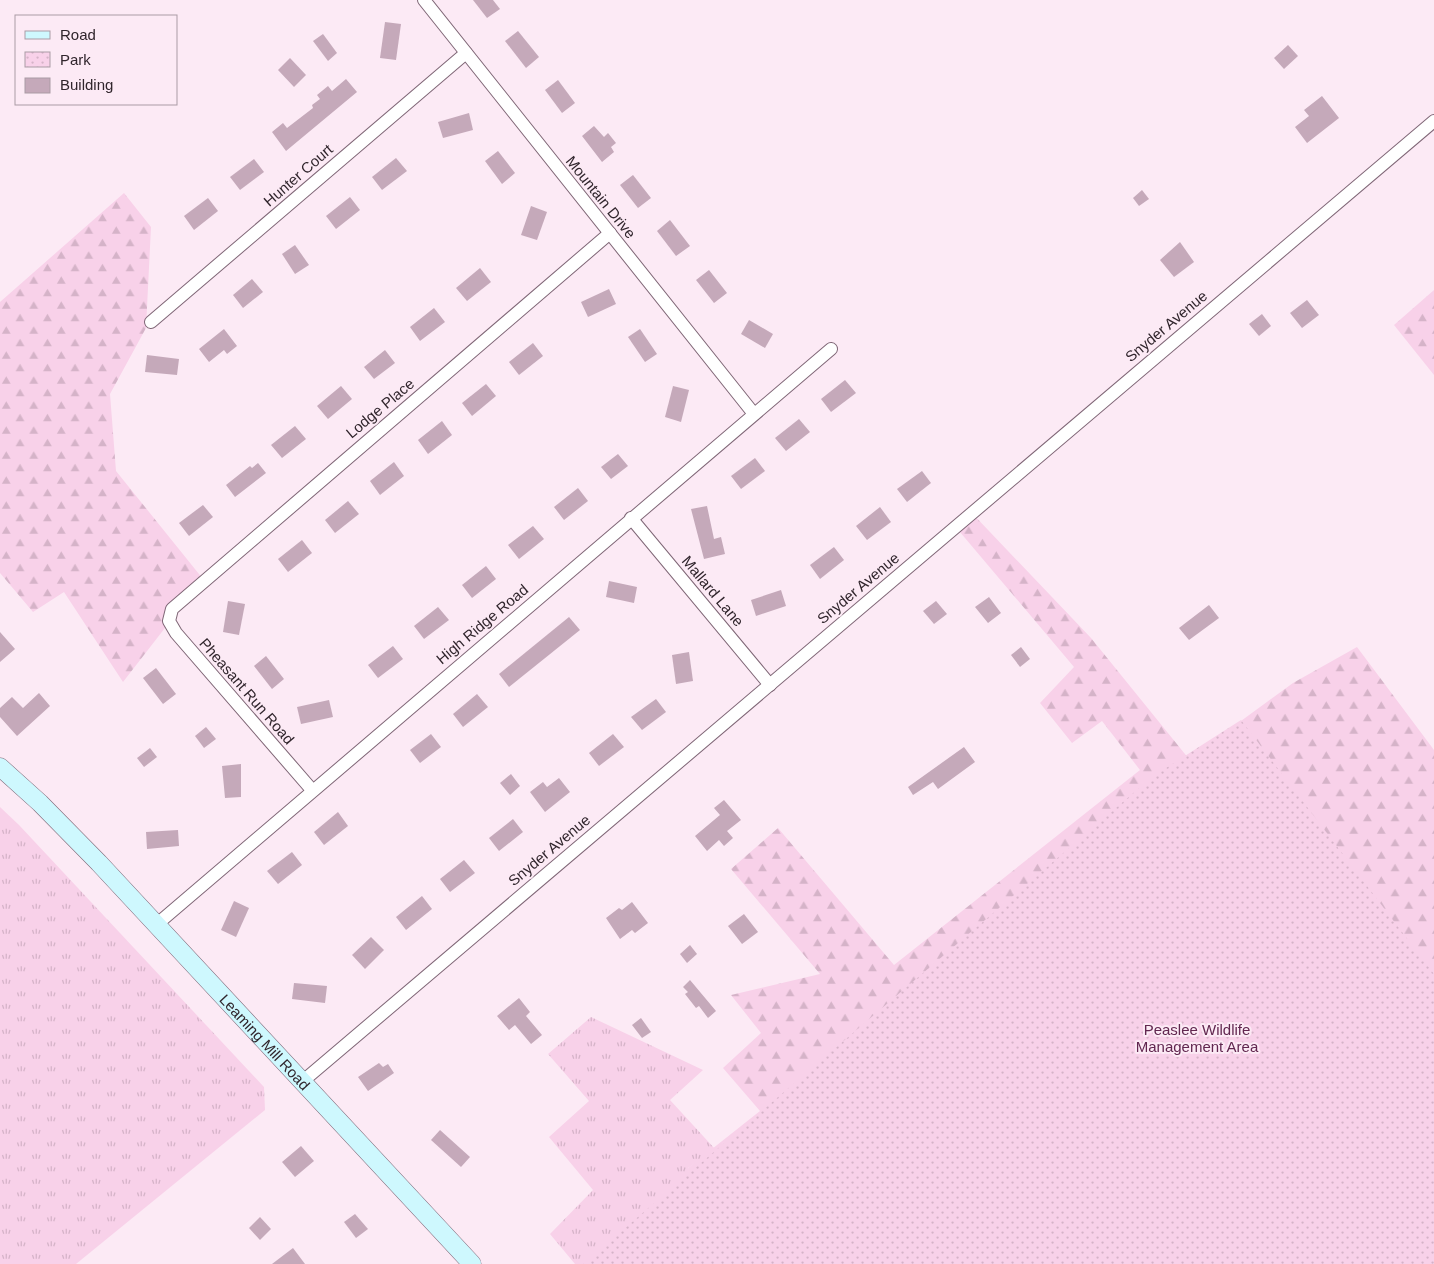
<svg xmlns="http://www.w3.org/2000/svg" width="1434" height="1264" font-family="Helvetica,sans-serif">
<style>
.grass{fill:url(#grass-tufts)}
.forest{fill:url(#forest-firs)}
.park{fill:url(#park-dots)}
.building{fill:#c5a9ba}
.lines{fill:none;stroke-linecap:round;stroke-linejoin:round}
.street-casing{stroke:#7f6676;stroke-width:14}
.secondary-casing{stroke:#7f6676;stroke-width:19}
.street{stroke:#fff;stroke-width:12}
.secondary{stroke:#cef8fe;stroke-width:18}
.labels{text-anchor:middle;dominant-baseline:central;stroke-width:4;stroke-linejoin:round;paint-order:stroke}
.street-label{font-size:15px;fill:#30252c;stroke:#fceaf5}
.park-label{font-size:15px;fill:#622750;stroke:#fceaf5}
</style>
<defs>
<pattern id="grass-tufts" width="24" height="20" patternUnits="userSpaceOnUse" patternTransform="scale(1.25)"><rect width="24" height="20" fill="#f8d1e9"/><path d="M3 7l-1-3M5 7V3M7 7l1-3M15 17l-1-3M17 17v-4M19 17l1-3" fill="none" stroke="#d5b3c8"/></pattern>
<pattern id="forest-firs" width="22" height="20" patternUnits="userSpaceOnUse" patternTransform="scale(1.25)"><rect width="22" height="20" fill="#f8d1e9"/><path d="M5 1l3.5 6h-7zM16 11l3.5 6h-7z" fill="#d5b3c8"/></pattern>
<pattern id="park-dots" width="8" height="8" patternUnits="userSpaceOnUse" patternTransform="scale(1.25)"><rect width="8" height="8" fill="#f8d1e9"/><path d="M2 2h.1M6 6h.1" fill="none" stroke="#d5b3c8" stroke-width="1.8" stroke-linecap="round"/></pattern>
</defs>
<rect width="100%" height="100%" fill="#fceaf5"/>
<g class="grass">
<polygon points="0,807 19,825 264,1087 265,1110 76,1264 0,1264"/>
<polygon points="591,1017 703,1070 670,1100 715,1149 688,1168 885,1264 575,1264 550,1234 593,1190 549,1137 589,1101 548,1054"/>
</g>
<g class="forest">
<polygon points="124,193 151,227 146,328 110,394 116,471 203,579 123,682 64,592 33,612 0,573 0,302"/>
<polygon points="1434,290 1434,375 1394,325"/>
<polygon points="970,511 1091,638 1189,759 1293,683 1357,647 1434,750 1434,1264 721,1208 688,1168 760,1111 723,1068 761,1033 731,995 820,974 731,869 778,828 894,965 1140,770 1102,721 1072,743 1040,703 1074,667 954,525"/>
</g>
<polygon class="park" points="1241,720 1434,974 1434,1264 583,1264 1152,777"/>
<g class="building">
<polygon points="473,0 493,0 500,9 487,18"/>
<polygon points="385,22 401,24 396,60 380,58"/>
<polygon points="518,31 539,57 526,68 505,41"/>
<polygon points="323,34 337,53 328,61 313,41"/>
<polygon points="1288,45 1298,56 1284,69 1274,58"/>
<polygon points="290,58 306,75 294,87 278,70"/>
<polygon points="346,79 357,92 286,151 272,132 283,123 287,128 313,108 312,105 320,99 317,95 328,86 332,91"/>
<polygon points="558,80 575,103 562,113 545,90"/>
<polygon points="1322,96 1339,118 1307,143 1295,127 1309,116 1304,110"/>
<polygon points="469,113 473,130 443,138 438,122"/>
<polygon points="594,126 604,137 608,133 616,143 611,147 614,152 602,162 582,136"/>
<polygon points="498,151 515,173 502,184 485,161"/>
<polygon points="396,158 407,171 382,190 372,177"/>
<polygon points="254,159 264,172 240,190 230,177"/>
<polygon points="633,175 651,198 638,208 620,185"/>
<polygon points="1142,190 1149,199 1139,206 1133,198"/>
<polygon points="350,197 360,210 336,229 326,216"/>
<polygon points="208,198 218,211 194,230 184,216"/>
<polygon points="531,206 547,212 537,240 521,235"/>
<polygon points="670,220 690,246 676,256 657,231"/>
<polygon points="1180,242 1194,262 1174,277 1160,260"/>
<polygon points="295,245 309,265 295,274 282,254"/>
<polygon points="480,268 491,282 467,301 456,288"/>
<polygon points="709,270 727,293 714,303 696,280"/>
<polygon points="252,279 263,292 243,308 233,295"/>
<polygon points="609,289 616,304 588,317 581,302"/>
<polygon points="1307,300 1319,315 1302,328 1290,313"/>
<polygon points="434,308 445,322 420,341 410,327"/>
<polygon points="1262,314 1271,326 1259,336 1249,324"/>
<polygon points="749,320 773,334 765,348 741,334"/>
<polygon points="224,329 237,346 227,354 224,350 209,362 199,349"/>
<polygon points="640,329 657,354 645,362 628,337"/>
<polygon points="533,343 543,356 519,375 509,362"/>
<polygon points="385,350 395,363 374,379 364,367"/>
<polygon points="147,355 179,359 177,375 145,372"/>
<polygon points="845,380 856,393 831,412 821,399"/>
<polygon points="486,384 496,396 472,416 462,403"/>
<polygon points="341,386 352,399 328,419 317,406"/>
<polygon points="673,386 689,390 681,422 665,417"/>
<polygon points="799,419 810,432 786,451 775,438"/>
<polygon points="442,421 452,435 428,454 418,440"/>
<polygon points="295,426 306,439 282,458 271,445"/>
<polygon points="618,454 628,466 611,479 601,467"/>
<polygon points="755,458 765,471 741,489 731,476"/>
<polygon points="394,462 404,476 380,495 370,481"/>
<polygon points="258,463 266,473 235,497 226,485 250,466 252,468"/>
<polygon points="922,471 931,483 907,502 897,489"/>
<polygon points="578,488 588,501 564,520 554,507"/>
<polygon points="348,501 359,514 335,533 325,520"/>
<polygon points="203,505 213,517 189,536 179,523"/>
<polygon points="707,506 714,539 721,537 725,554 704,559 691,509"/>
<polygon points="880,507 891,522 867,540 856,526"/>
<polygon points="533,526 544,539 519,559 508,545"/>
<polygon points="302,540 312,553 288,572 278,559"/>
<polygon points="834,547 844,560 820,579 810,565"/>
<polygon points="486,566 496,579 472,598 462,585"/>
<polygon points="609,581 637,587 634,603 606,597"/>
<polygon points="781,590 786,606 756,616 751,600"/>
<polygon points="989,597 1001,613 988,623 975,607"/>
<polygon points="228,601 245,604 239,635 223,632"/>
<polygon points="936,601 947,614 934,624 923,611"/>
<polygon points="1209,605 1219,618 1189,640 1179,628"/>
<polygon points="438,607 449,620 424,639 414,626"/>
<polygon points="569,617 580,630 509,687 499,674"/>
<polygon points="0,632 15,649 0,662"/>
<polygon points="393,646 403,659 378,678 368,665"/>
<polygon points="1021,647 1030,659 1020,667 1011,655"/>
<polygon points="689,652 693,681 676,684 672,655"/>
<polygon points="266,656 284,679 272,689 254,666"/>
<polygon points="156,668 176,694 163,704 143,678"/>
<polygon points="39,693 50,706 17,736 0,717 0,708 12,697 23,708"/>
<polygon points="477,694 488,707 463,727 453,714"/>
<polygon points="656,699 666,712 642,730 631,717"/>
<polygon points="329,700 333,717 301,724 297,707"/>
<polygon points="206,727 216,739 204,748 195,736"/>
<polygon points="431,734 441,747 420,763 410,750"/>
<polygon points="613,734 624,747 599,766 589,753"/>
<polygon points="964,747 975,762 938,789 933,782 913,795 908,787"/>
<polygon points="150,748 157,757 144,767 137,758"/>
<polygon points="241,764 241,797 225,798 222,766"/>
<polygon points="511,774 520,786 510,795 500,783"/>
<polygon points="559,778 570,792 545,812 530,792 543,782 547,787"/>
<polygon points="724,800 741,820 727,831 733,838 724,846 719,840 707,851 695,836 720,815 714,808"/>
<polygon points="338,812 348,826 324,845 314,832"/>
<polygon points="513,819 523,832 499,851 489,838"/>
<polygon points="178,830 179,846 147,849 146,832"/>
<polygon points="292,852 302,865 278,884 267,871"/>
<polygon points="464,860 475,873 450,892 440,879"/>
<polygon points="422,896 432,909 406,930 396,917"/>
<polygon points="234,901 249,908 236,937 221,930"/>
<polygon points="632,902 648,923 635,933 632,930 620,939 606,918 619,908 622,910"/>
<polygon points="744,914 758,932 742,944 728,926"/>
<polygon points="371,937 384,950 365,969 352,955"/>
<polygon points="690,945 697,954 687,963 680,954"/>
<polygon points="690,980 716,1011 708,1018 699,1006 696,1008 685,994 688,992 683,987"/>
<polygon points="294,983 327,986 325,1003 292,999"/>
<polygon points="519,998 530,1012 526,1016 542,1035 531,1044 515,1025 509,1030 497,1016"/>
<polygon points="641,1018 651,1032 642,1038 632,1025"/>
<polygon points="379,1063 383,1067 388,1064 394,1073 368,1091 358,1077"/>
<polygon points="440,1130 470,1157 461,1167 431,1140"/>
<polygon points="301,1146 314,1161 295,1177 282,1162"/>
<polygon points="355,1214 368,1229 356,1238 344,1222"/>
<polygon points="260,1217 271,1229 260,1240 249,1228"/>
<polygon points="293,1248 305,1264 272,1264"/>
</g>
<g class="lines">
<g class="street-casing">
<g id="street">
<polyline points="424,0 754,414"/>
<polyline points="151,322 466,53"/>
<polyline points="631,518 770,685"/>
<polyline points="312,790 176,633 169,621 172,609 610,233"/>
<polyline points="156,925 831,349"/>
<polyline points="303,1081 1434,121"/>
</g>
</g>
<g class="secondary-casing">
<g id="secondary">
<path id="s1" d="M 0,767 L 40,803 L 99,863 L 472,1264"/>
</g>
</g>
<use href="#street" class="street"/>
<use href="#secondary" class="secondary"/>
</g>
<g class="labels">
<g class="street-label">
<text transform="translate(298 175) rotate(-41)">Hunter Court</text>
<text transform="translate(601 197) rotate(51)">Mountain Drive</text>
<text transform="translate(1166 326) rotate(-40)">Snyder Avenue</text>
<text transform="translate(380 408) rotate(-40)">Lodge Place</text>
<text transform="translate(858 588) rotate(-40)">Snyder Avenue</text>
<text transform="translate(713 591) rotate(50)">Mallard Lane</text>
<text transform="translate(482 624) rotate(-40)">High Ridge Road</text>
<text transform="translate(247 691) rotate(49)">Pheasant Run Road</text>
<text transform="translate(549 850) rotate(-40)">Snyder Avenue</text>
<text stroke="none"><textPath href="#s1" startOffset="382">Leaming Mill Road</textPath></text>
</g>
<g class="park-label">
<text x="1197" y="1029">Peaslee Wildlife<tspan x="1197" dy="17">Management Area</tspan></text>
</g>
</g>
<rect x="15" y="15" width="162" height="90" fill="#fceaf5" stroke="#aa9ba5"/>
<rect x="25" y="31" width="25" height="8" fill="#cef8fe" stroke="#aa9ba5"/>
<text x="60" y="40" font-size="15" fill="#30252c">Road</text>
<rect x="25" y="52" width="25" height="15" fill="url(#park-dots)" stroke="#aa9ba5"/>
<text x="60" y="65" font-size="15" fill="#30252c">Park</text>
<rect x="25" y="78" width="25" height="15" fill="#c5a9ba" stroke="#aa9ba5"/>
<text x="60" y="90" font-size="15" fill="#30252c">Building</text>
</svg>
